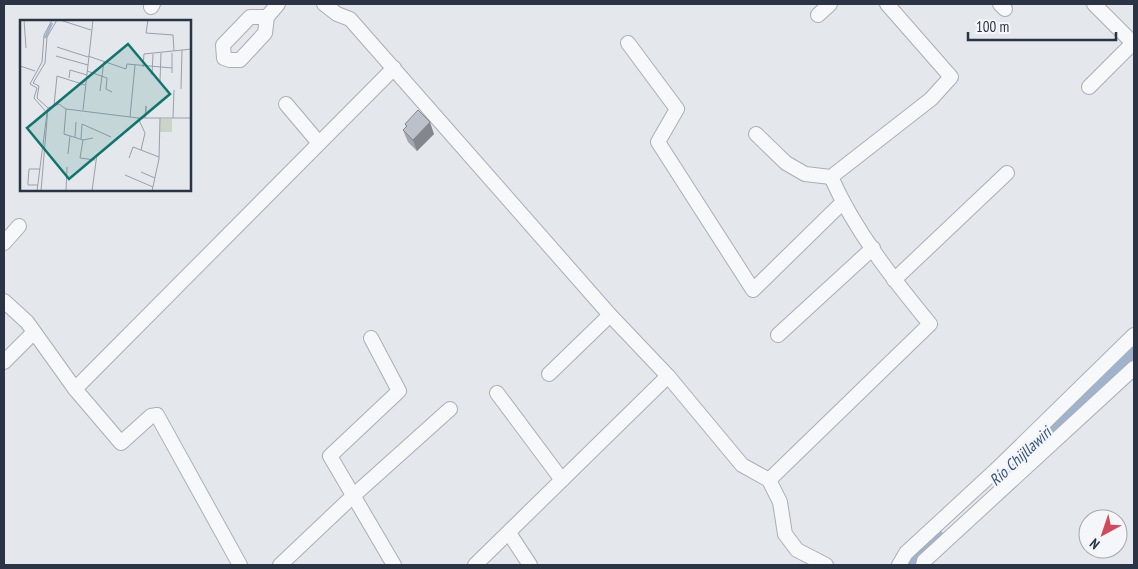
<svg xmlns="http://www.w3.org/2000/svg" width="1138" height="569" font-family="'PT Sans Narrow',sans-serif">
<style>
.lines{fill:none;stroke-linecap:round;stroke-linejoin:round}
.river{stroke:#9fb4cc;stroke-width:18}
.minor-casing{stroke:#a9aeb7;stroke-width:16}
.minor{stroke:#f7f8fa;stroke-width:14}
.wall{fill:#a1a5ae}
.shaded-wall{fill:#83868d}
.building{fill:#bbc0ca;stroke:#83868d}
.labels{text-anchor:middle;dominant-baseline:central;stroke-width:4.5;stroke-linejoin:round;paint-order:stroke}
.water-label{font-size:16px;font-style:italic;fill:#34527a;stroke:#f4f6f9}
.inset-river{fill:none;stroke:#9fb4cc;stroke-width:2.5}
.inset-road{fill:none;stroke:#9a9fa9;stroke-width:1}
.view{fill:#0f766e;fill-opacity:0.15;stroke:#0f766e;stroke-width:2.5}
.inset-edge{fill:none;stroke:#2b3445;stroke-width:2.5}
</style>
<rect width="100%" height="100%" fill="#e4e7ec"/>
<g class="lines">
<g class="river">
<polyline points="1017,458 1134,349"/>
<polyline points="908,565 919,549 934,536"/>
</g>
<g class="minor-casing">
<g id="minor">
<polyline points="324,4 337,14 350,19 610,315 668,376 742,465 769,480 780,502 785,534 797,550 826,565"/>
<polyline points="1000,4 1005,9"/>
<polyline points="1094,4 1133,43"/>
<polyline points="151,7 153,4"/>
<polyline points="818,15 830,4"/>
<polyline points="267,17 250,17 223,45 224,58 230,60 240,60 265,33 267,17 278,4"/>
<polyline points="628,43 677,109 658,142 753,290 842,203"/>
<polyline points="1089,87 1134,42"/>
<polyline points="286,104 319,143"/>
<polyline points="756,134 786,163 805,174 831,177 931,99 951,77 887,4"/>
<polyline points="4,243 19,226"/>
<polyline points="894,280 1007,173"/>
<polyline points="4,301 27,322 75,389 121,443 151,416 157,415 240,565"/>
<polyline points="778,335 873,248"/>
<polyline points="371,338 399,391 330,456 394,565"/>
<polyline points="4,362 34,332"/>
<polyline points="549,374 610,315"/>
<polyline points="75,389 394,68"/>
<polyline points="497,393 562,480"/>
<path d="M 769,480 L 930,324 C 893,279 855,231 831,177"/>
<polyline points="509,533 530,565"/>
<polyline points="280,565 353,496 450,409"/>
<polyline points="475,565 668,376"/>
<polyline points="899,565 906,553 997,469 1134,335"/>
<polyline points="923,565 924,561 1134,368"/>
</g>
</g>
<use href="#minor" class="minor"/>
</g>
<polygon class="wall" points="405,124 434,134 417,151 408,142 403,130 406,127"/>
<polygon class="shaded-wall" points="430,122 434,134 417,151 413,140"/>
<polygon class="building" points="418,110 430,122 413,140 403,130 407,126 405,124"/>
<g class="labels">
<g class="water-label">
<text transform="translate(1020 456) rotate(-43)">Río Chijllawiri</text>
</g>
</g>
<g transform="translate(20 20)">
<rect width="171" height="171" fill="#e4e7ec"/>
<path d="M 140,99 L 152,99 L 152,112 L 140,112 Z" fill="#c9d6c5"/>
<path class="inset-river" d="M 25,18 L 32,3"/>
<path class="inset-road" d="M 4,0 L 6,28M 40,0 L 71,10M 128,0 L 126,13 L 153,15 L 154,31M 37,27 L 68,37M 36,36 L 68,45M 68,36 L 106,49 L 107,44 L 152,48M 0,46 L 15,51M 123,47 L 124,34 L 172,29M 67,51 L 87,58 L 86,69 L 92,72M 152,53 L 152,33M 132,55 L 133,34M 49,58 L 50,50 L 67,55M 140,61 L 141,33M 161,69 L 162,30M 80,71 L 84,41M 34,86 L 37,56 L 65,65M 28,88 L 39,84 L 46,89 L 118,98 L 172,98M 28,88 L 17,78 L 19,66 L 13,63 L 25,43 L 27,17 L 37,0M 46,89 L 44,114 L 63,120 L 73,118M 63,90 L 73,0M 110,97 L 115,45M 118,98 L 125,113 L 121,130M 125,98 L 126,86 L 126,92M 153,98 L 154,70M 55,117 L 56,102M 61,119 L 62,104 L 91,117M 63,120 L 60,138 L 75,140M 48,134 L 50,116M 109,138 L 113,127 L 139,137M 121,152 L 135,158M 105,155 L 133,167M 18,165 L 8,165 L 8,162 L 9,149 L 20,149M 17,171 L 27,93 L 14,78 L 17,68 L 10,64 L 22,42 L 24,15 L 32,0M 21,171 L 28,88M 46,171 L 47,147M 72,171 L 77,134M 132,171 L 139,139 L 140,98"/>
<path class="view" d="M 108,24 L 150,74 L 49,159 L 7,108 Z"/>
<rect width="171" height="171" class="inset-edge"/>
</g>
<rect width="1138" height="569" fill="none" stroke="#2b3445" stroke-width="10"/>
<g transform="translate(1103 534) rotate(220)"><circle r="24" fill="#f4f6f9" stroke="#a4a8b1"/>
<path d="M0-4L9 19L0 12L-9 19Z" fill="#d1495b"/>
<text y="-8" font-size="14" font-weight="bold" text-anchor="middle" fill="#2b3445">N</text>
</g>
<path d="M968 32v8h148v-8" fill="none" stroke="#2b3445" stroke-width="2.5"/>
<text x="976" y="32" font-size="15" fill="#2b3445" stroke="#f4f6f9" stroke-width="4" paint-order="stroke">100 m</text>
</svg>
